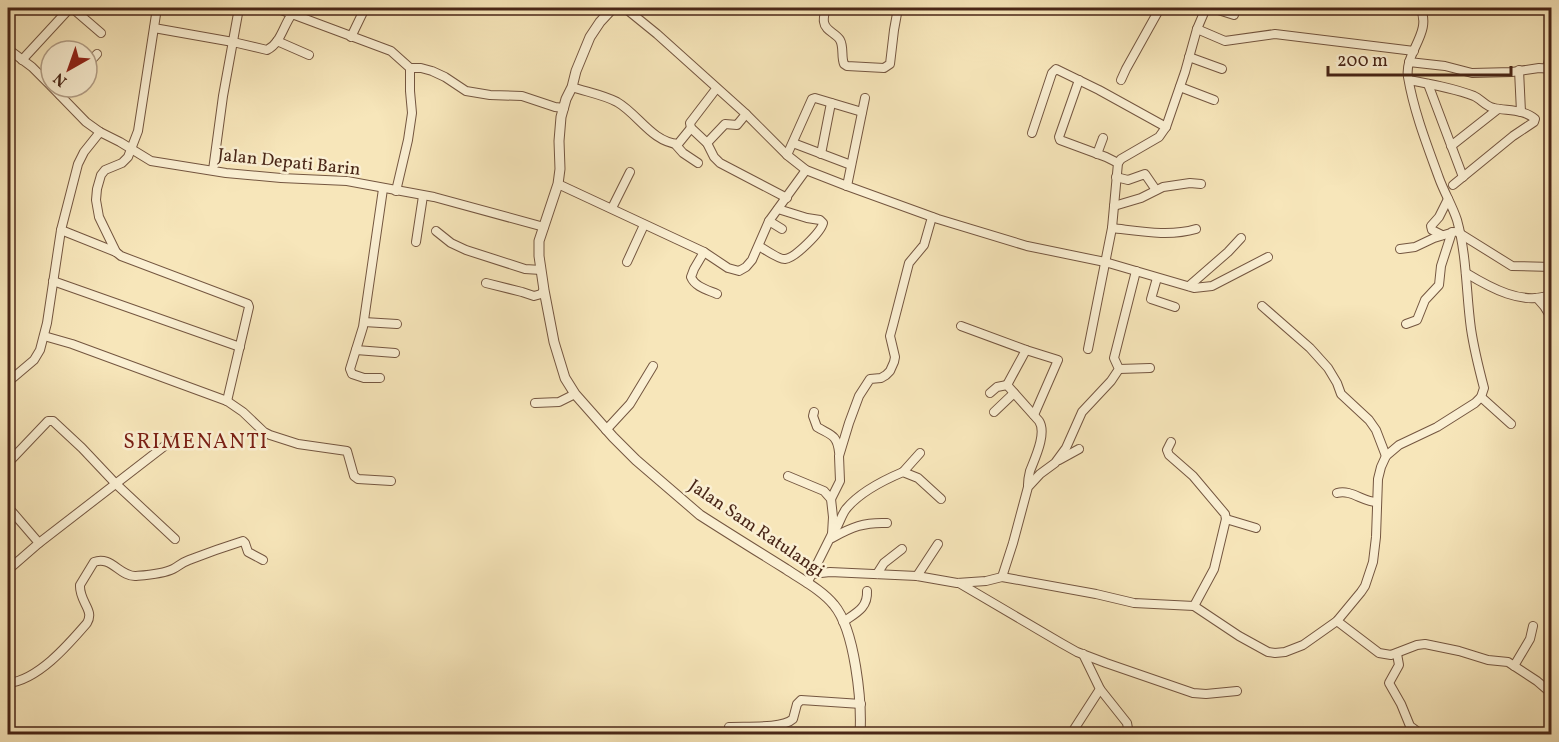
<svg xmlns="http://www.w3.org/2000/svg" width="1559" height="742" font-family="Vollkorn,serif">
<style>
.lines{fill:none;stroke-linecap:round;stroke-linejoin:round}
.minor-casing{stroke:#745640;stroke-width:10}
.tertiary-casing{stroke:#745640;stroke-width:11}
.minor{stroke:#faefd2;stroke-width:8}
.tertiary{stroke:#faefd2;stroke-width:9}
.labels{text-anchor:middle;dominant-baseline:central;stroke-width:5;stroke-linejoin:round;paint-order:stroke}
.street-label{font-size:18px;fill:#492617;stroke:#faefd2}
.quarter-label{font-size:21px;letter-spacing:1.5px;fill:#7a1f14;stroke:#faefd2}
</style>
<rect width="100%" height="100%" fill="#f7e6ba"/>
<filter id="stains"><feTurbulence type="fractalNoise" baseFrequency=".00333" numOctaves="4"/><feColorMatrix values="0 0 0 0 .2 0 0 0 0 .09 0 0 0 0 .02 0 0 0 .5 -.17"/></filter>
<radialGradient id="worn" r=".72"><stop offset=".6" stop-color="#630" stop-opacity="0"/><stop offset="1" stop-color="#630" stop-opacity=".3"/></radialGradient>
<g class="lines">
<g class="minor-casing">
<g id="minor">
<polyline points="72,8 101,33"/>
<polyline points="276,8 292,14 296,8"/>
<polyline points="625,8 657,34 746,114 787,155 806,170 847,186 938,219 1027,246 1105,262 1194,288 1212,286 1268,257"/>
<polyline points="741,8 746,10"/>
<path d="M 826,8 C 825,12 823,18 824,22 C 825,31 836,33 840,40 C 844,47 841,57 844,64 L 847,66 L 884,68 L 890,64 L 894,30 L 898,8"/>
<polyline points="1212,8 1234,15"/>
<path d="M 154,28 L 233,42 L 267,50 C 281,43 283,26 292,14 L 391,51 L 410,68 L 421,68 L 432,71 L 445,77 L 466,91 L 490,95 L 522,96 L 555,107 L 564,108"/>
<polyline points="1197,29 1225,41 1275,34 1414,51"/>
<polyline points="351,37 365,8"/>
<polyline points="277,41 309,55"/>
<polyline points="8,49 32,67 51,86"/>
<polyline points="1189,57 1222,69"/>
<polyline points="22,60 70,8"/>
<polyline points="1409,62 1445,66 1472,73 1512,72 1539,68 1552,69"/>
<polyline points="87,65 97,54"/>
<polyline points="1547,68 1552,48"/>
<polyline points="1519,70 1521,112"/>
<polyline points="1079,80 1059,137 1060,140 1106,157 1118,163"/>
<polyline points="1121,80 1126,69 1160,8"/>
<path d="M 1409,80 C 1431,84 1453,88 1474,96 C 1481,99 1486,107 1494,108 C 1507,111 1524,109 1535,119 L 1534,122 L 1513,136 L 1453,185"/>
<polyline points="1428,84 1463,177"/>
<polyline points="52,87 86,122 100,132 120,142 151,161 226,173 281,178 347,181 434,197 544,227"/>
<path d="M 572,87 C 587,92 604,95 617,102 C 638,114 652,142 678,144 L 691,128"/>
<polyline points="1180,87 1214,100"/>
<polyline points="716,89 690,123 691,128 707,143 714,157 720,163 787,198"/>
<polyline points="60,95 67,87"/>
<polyline points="1032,133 1052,73 1056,69 1099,90 1166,127"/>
<polyline points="707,143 725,124 737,125 746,114"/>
<polyline points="793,143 851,165"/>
<polyline points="675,144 683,153 698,163"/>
<polyline points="1451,146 1498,109"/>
<polyline points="821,154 831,103"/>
<polyline points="1097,154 1103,138"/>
<polyline points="787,155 812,99 815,98 862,112"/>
<polyline points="213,170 223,96 239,8"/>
<polyline points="1116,177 1128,180 1145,174 1156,190"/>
<polyline points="558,184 704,252 728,268 739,271 746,267 752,260 769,221 806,170"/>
<polyline points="847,186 865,98"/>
<polyline points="396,191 408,140 412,113 410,91 410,68"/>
<polyline points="1114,206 1141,198 1163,187 1190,183 1201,184"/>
<polyline points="612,208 630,172"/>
<polyline points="769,221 782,229"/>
<path d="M 1112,228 C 1139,231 1169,237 1196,229"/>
<polyline points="61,230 116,252 121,256 248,304 249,307 227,401"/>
<polyline points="436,231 451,243 466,250 525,269 541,270"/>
<polyline points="1459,233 1512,266 1552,267"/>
<polyline points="1442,235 1432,230 1431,226 1439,217 1448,199"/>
<polyline points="416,242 423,196"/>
<path d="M 759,246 C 764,249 780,260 785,259 C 795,258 821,232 823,223 L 820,220 L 807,218 L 778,209"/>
<polyline points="1400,249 1415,247 1434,238 1454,232"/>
<polyline points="116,252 99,217 96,200 97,189 101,175 105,170 122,163 128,157 138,131 157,8"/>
<path d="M 704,252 L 694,269 L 691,277 C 695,287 708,290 717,294"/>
<polyline points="627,262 644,225"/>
<path d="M 1466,273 C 1489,287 1524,307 1552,294"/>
<polyline points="1157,278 1151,299 1175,307"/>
<polyline points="53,281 240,347"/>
<polyline points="486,283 522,292 534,296 541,294 544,290"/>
<polyline points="1189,286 1228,252 1241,238"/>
<polyline points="1537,298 1544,306 1552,319"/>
<polyline points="1262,306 1310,348 1328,368 1337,383 1341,394 1369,420 1376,430 1386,456"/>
<polyline points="364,322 397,324"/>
<polyline points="1406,324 1417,320 1425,300 1439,285 1441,266 1452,232"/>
<polyline points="961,326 1026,350 1058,360 1034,415"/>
<polyline points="44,336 72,344 227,401 243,412 264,432 270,435 298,444 347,451 354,476 358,479 391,481"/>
<polyline points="1088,349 1112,228 1118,163 1121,159 1159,137 1166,127 1185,72 1197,29 1206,8"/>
<polyline points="356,350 395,353"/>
<path d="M 1026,350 L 1007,385 L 1039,421 C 1047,433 1035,458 1030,471 C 1029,475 1028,481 1028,485"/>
<polyline points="1119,369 1150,368"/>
<polyline points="380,378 364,378 352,374 350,369 363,327 383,189"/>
<polyline points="8,382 34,360 40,350 47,323 61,230 78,164 84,152 100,132"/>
<polyline points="990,393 997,387 1007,385"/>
<polyline points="1481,397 1511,424"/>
<polyline points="535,403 559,402 575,394"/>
<path d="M 814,412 L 813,416 L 817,427 C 830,435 837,434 839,452"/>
<polyline points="994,412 1014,393"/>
<polyline points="606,430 630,404 653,366"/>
<polyline points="1171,442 1167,450 1169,455 1193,476 1225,514 1226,519"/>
<polyline points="1059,460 1079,449"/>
<polyline points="8,463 48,421 53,421 82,448 116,484 175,539"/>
<polyline points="903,472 920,453"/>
<polyline points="788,476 824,491 831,499 833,517 832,534 812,574"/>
<path d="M 1337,493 C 1351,489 1363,502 1377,502"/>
<polyline points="831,499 840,481 839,456 849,423 859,396 870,379 881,378 886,375 890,371 894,362 895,357 890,336 893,325 909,263 924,245 932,217"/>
<polyline points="8,507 39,543"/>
<path d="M 832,534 C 839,527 840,517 846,509 C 859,493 884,480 903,472 L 918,478 L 941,499"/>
<path d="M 832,538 C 852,527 864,522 887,523"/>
<polyline points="8,570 39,543 171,441"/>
<polyline points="877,574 884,563 902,549"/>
<polyline points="917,576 938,544"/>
<polyline points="1002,577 1013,543 1028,487 1040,474 1055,463 1066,448 1082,412 1111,381 1119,369 1114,358 1136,271"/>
<path d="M 807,583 L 812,574 L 830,572 L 917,576 L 957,583 L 986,581 L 1002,577 L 1096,594 L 1134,603 L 1194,606 L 1239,636 L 1268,652 L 1275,653 L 1285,652 L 1303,645 L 1337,621 L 1361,592 L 1365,586 L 1373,562 L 1376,537 L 1378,479 L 1381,467 L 1386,456 L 1399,445 L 1437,427 L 1475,403 L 1481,397 L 1484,388 C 1479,369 1474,349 1471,329 C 1466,293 1467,256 1457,220 C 1452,205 1444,192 1439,178 C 1427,145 1414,112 1408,77 C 1404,53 1433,32 1420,8"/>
<polyline points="959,583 1061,643 1077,652 1106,663 1193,693 1206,694 1237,691"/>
<polyline points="1194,606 1214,569 1226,519 1256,528"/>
<polyline points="1337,621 1379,653 1391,655 1417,645 1425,644 1459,651 1488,660 1508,662 1537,681 1552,694"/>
<path d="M 843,622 C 856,613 868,608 867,591"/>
<polyline points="1397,654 1399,665 1389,683 1401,704 1410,726 1421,734"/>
<polyline points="1514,666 1530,639 1533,626"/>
<path d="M 8,683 C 38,680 68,645 87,623 C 95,610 79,602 80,585 L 94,562 C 111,555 120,577 136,576 C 148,575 163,574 173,569 C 179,566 181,563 189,560 C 207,553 224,547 243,541 L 245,543 L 248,552 L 263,560"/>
<polyline points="1100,689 1127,723 1129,734"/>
<path d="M 729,727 C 745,726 782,729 793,719 L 797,704 L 801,700 L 861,704"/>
<polyline points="1071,734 1100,689 1083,654"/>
</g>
</g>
<g class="tertiary-casing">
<path id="tertiary" d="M 613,8 L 600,22 L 590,37 L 576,71 L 572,87 L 566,99 L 561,117 L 559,141 L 560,169 L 558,184 L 539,241 L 539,256 L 544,290 L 554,342 L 565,378 L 575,394 L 613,437 L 636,460 L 700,515 C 728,533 757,551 786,569 C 802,580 822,590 834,605 C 855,630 862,702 860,734"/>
</g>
<use href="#minor" class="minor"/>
<use href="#tertiary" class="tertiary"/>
</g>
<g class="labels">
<g class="street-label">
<text transform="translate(289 163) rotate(6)">Jalan Depati Barin</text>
<text transform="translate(756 529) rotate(34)">Jalan Sam Ratulangi</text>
</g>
<g class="quarter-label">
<text x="196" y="442">SRIMENANTI</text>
</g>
</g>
<rect width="1559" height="742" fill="none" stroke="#f7e6ba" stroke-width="30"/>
<rect x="9" y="9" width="1541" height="724" fill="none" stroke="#492617" stroke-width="3"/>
<rect x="15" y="15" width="1529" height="712" fill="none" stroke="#492617" stroke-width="1.5"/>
<g transform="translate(69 69) rotate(220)"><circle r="28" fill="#faefd2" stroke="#b39f87" stroke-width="1.5"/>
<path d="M0-4.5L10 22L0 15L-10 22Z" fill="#8f2418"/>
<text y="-9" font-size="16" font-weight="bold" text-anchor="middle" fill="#492617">N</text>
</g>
<path d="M1328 66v9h183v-9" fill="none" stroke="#492617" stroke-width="3"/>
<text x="1337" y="66" font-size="18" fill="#492617" stroke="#faefd2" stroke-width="4.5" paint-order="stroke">200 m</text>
<rect width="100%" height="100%" filter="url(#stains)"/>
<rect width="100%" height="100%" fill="url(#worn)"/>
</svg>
